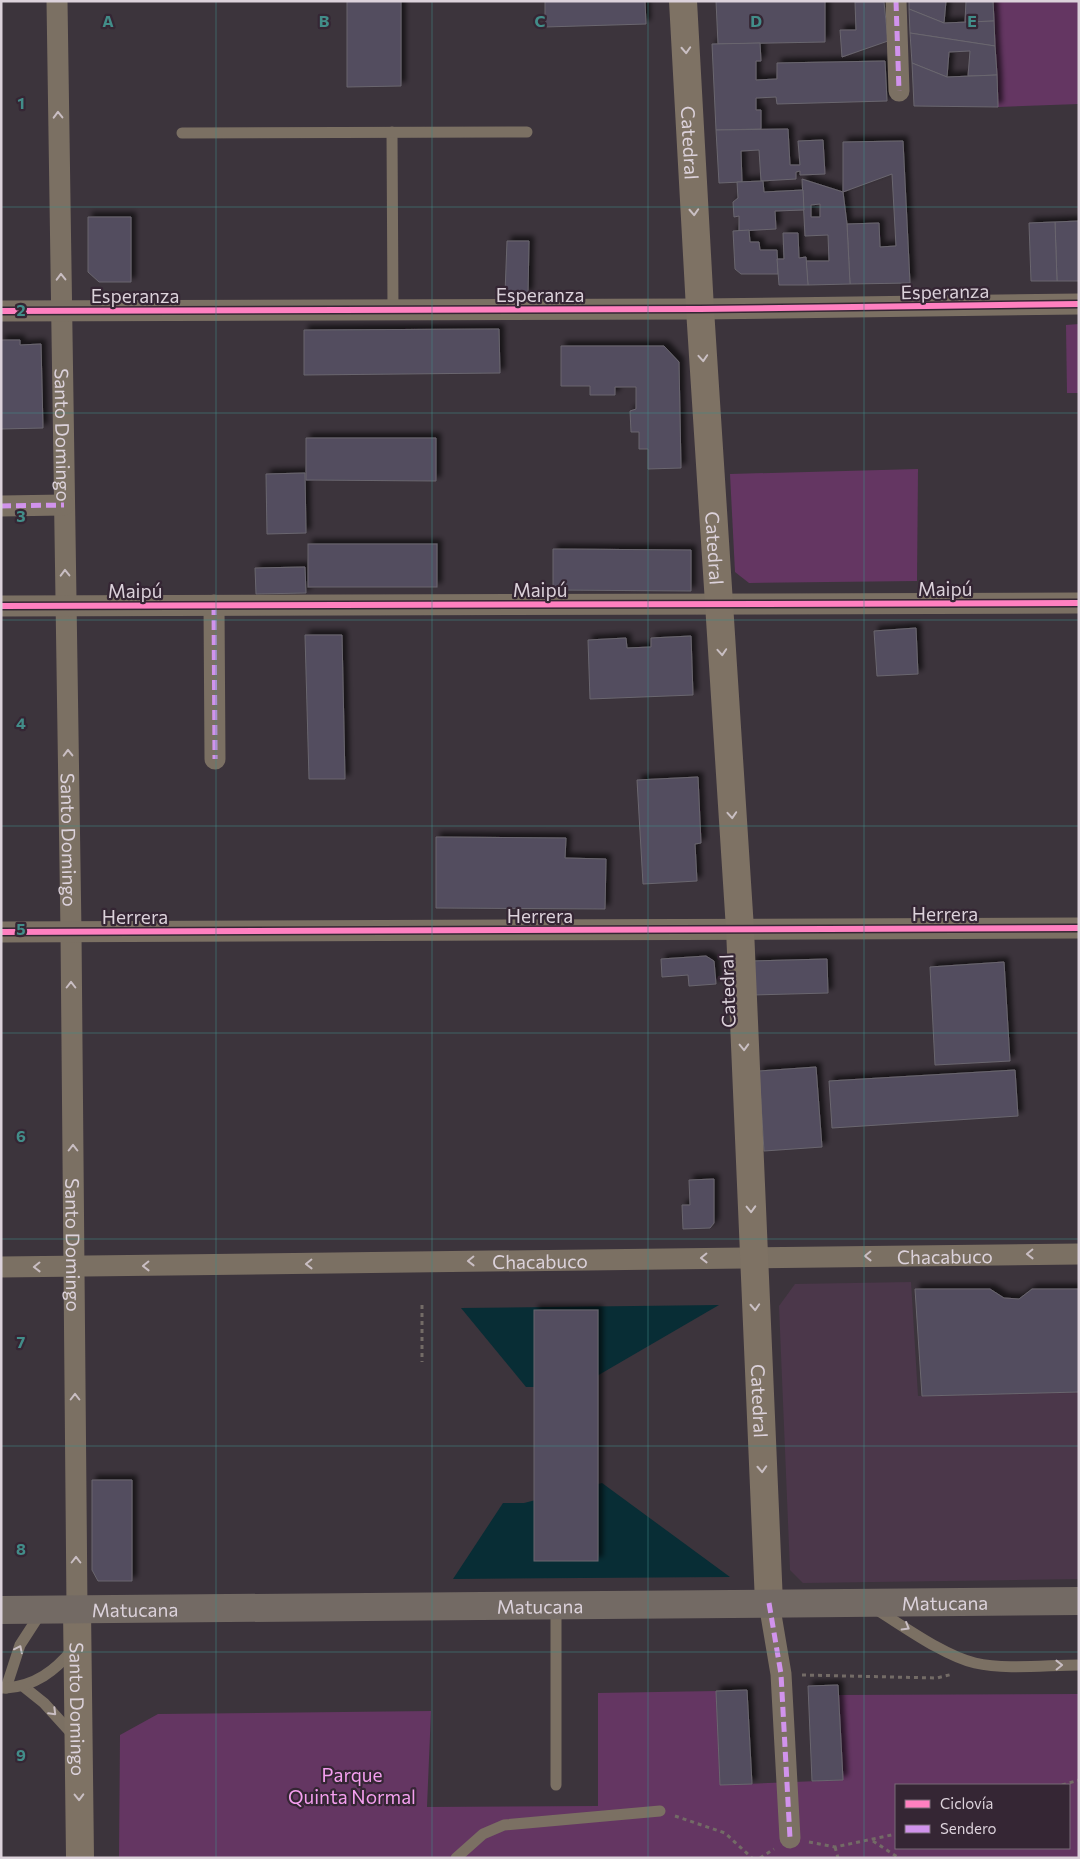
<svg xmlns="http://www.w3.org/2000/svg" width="1080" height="1859" font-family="Commissioner,sans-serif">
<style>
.built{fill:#4b374a}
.green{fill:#643662;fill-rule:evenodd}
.water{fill:#082d35}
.building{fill:#524d5e;stroke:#6a666f;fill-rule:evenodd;filter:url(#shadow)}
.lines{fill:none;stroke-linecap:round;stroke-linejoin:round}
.path{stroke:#736b66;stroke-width:3;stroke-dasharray:4 4;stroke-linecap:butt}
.lane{stroke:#7b7063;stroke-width:11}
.street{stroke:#7b7063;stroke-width:21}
.secondary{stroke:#7e7264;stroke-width:28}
.primary{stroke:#736a64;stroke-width:28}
.quiet{stroke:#d193ec;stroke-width:5;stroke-dasharray:10 5;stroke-linecap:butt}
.cycleway-casing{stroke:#352634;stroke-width:9}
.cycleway{stroke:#ff80c0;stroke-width:6}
.oneway{stroke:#c9bfc3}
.oneway2{stroke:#c9bec3}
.grid{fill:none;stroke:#428d89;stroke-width:1;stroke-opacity:0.55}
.labels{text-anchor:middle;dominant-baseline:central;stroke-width:4.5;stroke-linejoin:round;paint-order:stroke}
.street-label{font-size:19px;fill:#dcd2db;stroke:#352634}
.park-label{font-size:19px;fill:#f49fef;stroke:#352634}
.grid-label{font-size:16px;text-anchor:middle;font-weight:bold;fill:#428d89;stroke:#352634;stroke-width:4.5;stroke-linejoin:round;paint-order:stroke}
</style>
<defs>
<filter id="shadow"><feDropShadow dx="4.5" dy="-4.5" stdDeviation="2.5" flood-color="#0009"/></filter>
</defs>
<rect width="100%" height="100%" fill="#3c343c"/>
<polygon class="built" points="911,1282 918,1396 1079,1392 1079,1579 803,1583 790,1570 779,1306 795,1284"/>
<g class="green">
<polygon points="993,1 1079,1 1079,104 998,107"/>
<polygon points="1079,324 1079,393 1067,393 1066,325"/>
<polygon points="918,469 917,581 749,583 735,572 730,474"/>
<path d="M 716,1691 L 721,1785 L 843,1780 L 838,1695 L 1079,1694 L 1079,1858 L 119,1858 L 120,1735 L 158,1714 L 431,1711 L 427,1807 L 598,1806 L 598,1693 ZM 896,1785 L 1069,1785 L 1069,1848 L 896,1848 Z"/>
</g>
<g class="water">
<polygon points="719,1305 578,1387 526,1387 461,1308"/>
<polygon points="602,1483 730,1577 453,1579 503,1503 524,1503"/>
</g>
<g class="building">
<polygon points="347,1 401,1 401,86 347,87"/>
<polygon points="545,1 645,1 646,24 545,27"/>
<polygon points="716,1 825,1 825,42 718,44"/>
<polygon points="854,1 883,1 884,2 855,2"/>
<polygon points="909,1 946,1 944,23 909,9"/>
<polygon points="966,1 993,1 994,21 965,22"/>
<polygon points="855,2 884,2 888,41 842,57 840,30 856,30"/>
<polygon points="909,9 944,23 994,21 995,46 910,33"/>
<polygon points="910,33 995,46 997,75 968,76 970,51 949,52 947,77 912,63"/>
<polygon points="760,43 761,61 756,61 756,80 777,79 777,63 885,61 887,101 777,104 776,97 756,98 756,110 761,110 761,129 716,130 712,44"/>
<polygon points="912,63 947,77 997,75 998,107 914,106"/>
<polygon points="788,129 790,165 800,165 798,141 823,140 825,174 800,175 800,171 796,172 796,179 761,181 759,150 741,151 742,182 719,183 716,130"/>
<polygon points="903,141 910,283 850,284 847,224 879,223 880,247 896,246 892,174 843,192 843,142"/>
<path d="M 802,179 L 843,192 L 847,224 L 850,284 L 808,285 L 806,261 L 829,261 L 828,235 L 805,236 ZM 820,204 L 820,217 L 811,217 L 811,205 Z"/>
<polygon points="763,181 764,192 803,190 804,210 775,211 776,229 739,231 739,216 734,217 733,202 738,198 737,182"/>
<polygon points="88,217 131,217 131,282 99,282 88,272"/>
<polygon points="1079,221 1079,281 1057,281 1055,222"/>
<polygon points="1055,222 1057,281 1031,281 1029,223"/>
<polygon points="749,230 750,242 759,242 760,250 777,250 778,274 741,274 735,269 733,231"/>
<polygon points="783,233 798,233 799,258 806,257 808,285 779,285 777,259 784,259"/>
<polygon points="507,241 529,241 528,294 505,294"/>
<polygon points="499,329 500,373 304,375 304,330"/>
<polygon points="1,340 20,340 20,345 41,344 43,428 1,429"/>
<polygon points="561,346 664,346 679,362 681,468 648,469 648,449 639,449 639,432 631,432 630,411 636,409 636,387 615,387 615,395 590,395 590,386 561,386"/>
<polygon points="306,438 436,438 436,481 306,480"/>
<polygon points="305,473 306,533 267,534 266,474"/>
<rect x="308" y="544" width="129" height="43"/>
<polygon points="553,549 691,550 691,591 553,590"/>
<polygon points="305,567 306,593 256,594 255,568"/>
<polygon points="916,628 918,674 877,676 874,631"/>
<polygon points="305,635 342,635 345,779 309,779"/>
<polygon points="691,636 693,695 590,699 588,640 626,638 627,648 651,647 651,638"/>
<polygon points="698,777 701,843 695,844 697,881 643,884 637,780"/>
<polygon points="436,837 566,838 565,858 606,859 605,909 436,908"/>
<polygon points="706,956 714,961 716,984 689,986 688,975 662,977 661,959"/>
<polygon points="827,959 828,993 752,995 751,961"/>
<polygon points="1004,962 1010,1061 935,1065 930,967"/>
<polygon points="816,1067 822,1147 764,1151 759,1071"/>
<polygon points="1015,1070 1018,1116 832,1128 829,1081"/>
<polygon points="714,1179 714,1223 710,1228 683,1229 682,1205 690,1205 689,1180"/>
<polygon points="915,1289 990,1289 1004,1298 1019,1299 1032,1289 1079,1289 1079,1392 922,1396"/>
<rect x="534" y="1310" width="64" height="251"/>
<polygon points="92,1480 132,1480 132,1581 98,1581 92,1570"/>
<polygon points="838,1685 843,1780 812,1781 808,1686"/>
<polygon points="747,1690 752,1784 720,1785 716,1691"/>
</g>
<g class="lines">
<g class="path">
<polyline points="422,1305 422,1362"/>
<polyline points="802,1675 937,1678 953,1674"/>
<polyline points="1062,1785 1079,1780"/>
<polyline points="675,1816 725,1833 752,1858"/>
<polyline points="873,1841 899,1858"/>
<polyline points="809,1842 835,1847 896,1834"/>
<polyline points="835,1847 838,1858"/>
<polyline points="760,1858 774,1849"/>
</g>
<g class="lane">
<polyline points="392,132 393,309"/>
<polyline points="182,133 527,132"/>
<path d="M 874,1608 C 902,1625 944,1656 975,1663 C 1006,1670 1047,1665 1079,1665"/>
<polyline points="24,1687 44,1703 74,1736"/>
<polyline points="1,1688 6,1688 20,1645 42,1611"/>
<path d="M 6,1688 C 35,1686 55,1671 73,1649"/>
<polyline points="556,1785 556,1604"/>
<polyline points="456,1858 483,1834 504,1825 660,1811"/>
</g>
<g class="street">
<path id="s1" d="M 57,1 L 71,932 L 77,1609"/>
<polyline points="896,1 899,91"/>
<polyline points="1,311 700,309 1079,304"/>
<polyline points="1,506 64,505"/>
<polyline points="214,605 215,759"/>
<polyline points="1,606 1079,603"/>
<polyline points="1,932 1079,928"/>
<path id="s2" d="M 1,1267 L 1079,1254"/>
<polyline points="769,1603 781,1674 790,1838"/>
</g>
<g class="secondary">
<path id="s3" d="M 683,1 L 700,309 L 740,929 L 769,1603"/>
<path id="s4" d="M 77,1609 L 80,1858"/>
</g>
<path class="primary" id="s5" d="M 1,1610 L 1079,1601"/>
<g class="quiet">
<polyline points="896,1 899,91"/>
<polyline points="1,506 64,505"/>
<polyline points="214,605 215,759"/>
<polyline points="769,1603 781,1674 790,1838"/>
</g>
<g class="cycleway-casing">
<g id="cycleway">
<polyline points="1,311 700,309 1079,304"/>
<polyline points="1,606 1079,603"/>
<polyline points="1,932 1079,928"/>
</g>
</g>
<use href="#cycleway" class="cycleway"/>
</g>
<defs><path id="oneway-chevron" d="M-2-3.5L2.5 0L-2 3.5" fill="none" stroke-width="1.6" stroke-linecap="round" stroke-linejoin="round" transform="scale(1.25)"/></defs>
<g class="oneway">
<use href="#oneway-chevron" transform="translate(686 50) rotate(87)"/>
<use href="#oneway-chevron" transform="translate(694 212) rotate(87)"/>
<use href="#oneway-chevron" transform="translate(703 358) rotate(86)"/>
<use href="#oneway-chevron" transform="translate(722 652) rotate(86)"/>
<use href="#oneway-chevron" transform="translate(732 815) rotate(86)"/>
<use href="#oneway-chevron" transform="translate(744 1047) rotate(88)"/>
<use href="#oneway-chevron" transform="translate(751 1209) rotate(88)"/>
<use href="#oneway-chevron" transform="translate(755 1307) rotate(87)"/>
<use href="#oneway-chevron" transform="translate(762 1469) rotate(87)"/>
<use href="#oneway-chevron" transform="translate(79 1797) rotate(89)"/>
</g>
<g class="oneway2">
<use href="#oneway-chevron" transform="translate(58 115) rotate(-91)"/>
<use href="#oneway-chevron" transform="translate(61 277) rotate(-91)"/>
<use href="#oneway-chevron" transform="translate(65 573) rotate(-91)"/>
<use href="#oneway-chevron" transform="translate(68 753) rotate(-91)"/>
<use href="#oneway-chevron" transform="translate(71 985) rotate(-90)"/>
<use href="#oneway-chevron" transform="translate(73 1148) rotate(-90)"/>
<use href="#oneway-chevron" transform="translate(1030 1254) rotate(179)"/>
<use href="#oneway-chevron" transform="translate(868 1256) rotate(179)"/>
<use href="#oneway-chevron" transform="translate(704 1258) rotate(179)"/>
<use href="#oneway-chevron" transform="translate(471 1261) rotate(179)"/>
<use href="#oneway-chevron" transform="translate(309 1264) rotate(179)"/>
<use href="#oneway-chevron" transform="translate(146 1266) rotate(179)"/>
<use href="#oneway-chevron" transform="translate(37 1267) rotate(179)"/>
<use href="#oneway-chevron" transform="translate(75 1397) rotate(-90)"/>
<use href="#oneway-chevron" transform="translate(76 1560) rotate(-90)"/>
<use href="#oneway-chevron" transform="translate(906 1627) rotate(31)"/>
<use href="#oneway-chevron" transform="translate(19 1649) rotate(-64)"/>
<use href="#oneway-chevron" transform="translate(1059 1665) rotate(-1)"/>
<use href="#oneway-chevron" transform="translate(53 1712) rotate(45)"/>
</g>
<path class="grid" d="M 216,1 L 216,1858M 432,1 L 432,1858M 648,1 L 648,1858M 864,1 L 864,1858M 1,207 L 1079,207M 1,413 L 1079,413M 1,620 L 1079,620M 1,826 L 1079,826M 1,1033 L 1079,1033M 1,1239 L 1079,1239M 1,1446 L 1079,1446M 1,1652 L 1079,1652"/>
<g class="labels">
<g class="street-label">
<text stroke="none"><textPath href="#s3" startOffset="142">Catedral</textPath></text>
<text transform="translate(945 291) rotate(-1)">Esperanza</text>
<text x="540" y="294">Esperanza</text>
<text x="135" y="295">Esperanza</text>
<text stroke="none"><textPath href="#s1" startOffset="434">Santo Domingo</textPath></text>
<text stroke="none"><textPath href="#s3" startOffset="548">Catedral</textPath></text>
<text x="945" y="588">Maipú</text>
<text x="540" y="589">Maipú</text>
<text x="135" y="590">Maipú</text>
<text stroke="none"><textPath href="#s1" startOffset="839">Santo Domingo</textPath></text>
<text x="945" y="913">Herrera</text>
<text x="540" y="915">Herrera</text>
<text x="135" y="916">Herrera</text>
<text transform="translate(727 991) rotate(-92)">Catedral</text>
<text stroke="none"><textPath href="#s1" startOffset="1244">Santo Domingo</textPath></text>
<text stroke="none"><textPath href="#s2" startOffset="944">Chacabuco</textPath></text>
<text stroke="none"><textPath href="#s2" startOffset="539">Chacabuco</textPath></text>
<text stroke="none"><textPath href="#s3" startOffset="1402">Catedral</textPath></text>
<text stroke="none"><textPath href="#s5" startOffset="944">Matucana</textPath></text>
<text stroke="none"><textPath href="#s5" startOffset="539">Matucana</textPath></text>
<text stroke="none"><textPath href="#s5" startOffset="134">Matucana</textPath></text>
<text stroke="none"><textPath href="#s4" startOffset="100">Santo Domingo</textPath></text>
</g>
<g class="park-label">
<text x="352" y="1774">Parque<tspan x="352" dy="22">Quinta Normal</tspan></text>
</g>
</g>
<g class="grid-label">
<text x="108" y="27">A</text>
<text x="324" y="27">B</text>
<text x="540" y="27">C</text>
<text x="756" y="27">D</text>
<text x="972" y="27">E</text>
<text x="21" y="109">1</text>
<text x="21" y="316">2</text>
<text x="21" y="522">3</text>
<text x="21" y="729">4</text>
<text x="21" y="935">5</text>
<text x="21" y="1142">6</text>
<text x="21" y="1348">7</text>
<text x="21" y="1555">8</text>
<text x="21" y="1761">9</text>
</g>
<rect width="1080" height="1859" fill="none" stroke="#dcd2db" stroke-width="5"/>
<rect x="895" y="1784" width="175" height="65" fill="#352634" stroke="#786b77"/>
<rect x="905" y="1800" width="25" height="8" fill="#ff80c0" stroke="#786b77"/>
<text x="940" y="1809" font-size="15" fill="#dcd2db">Ciclovía</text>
<rect x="905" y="1825" width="25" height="8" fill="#d193ec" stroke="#786b77"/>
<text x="940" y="1834" font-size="15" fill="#dcd2db">Sendero</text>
</svg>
